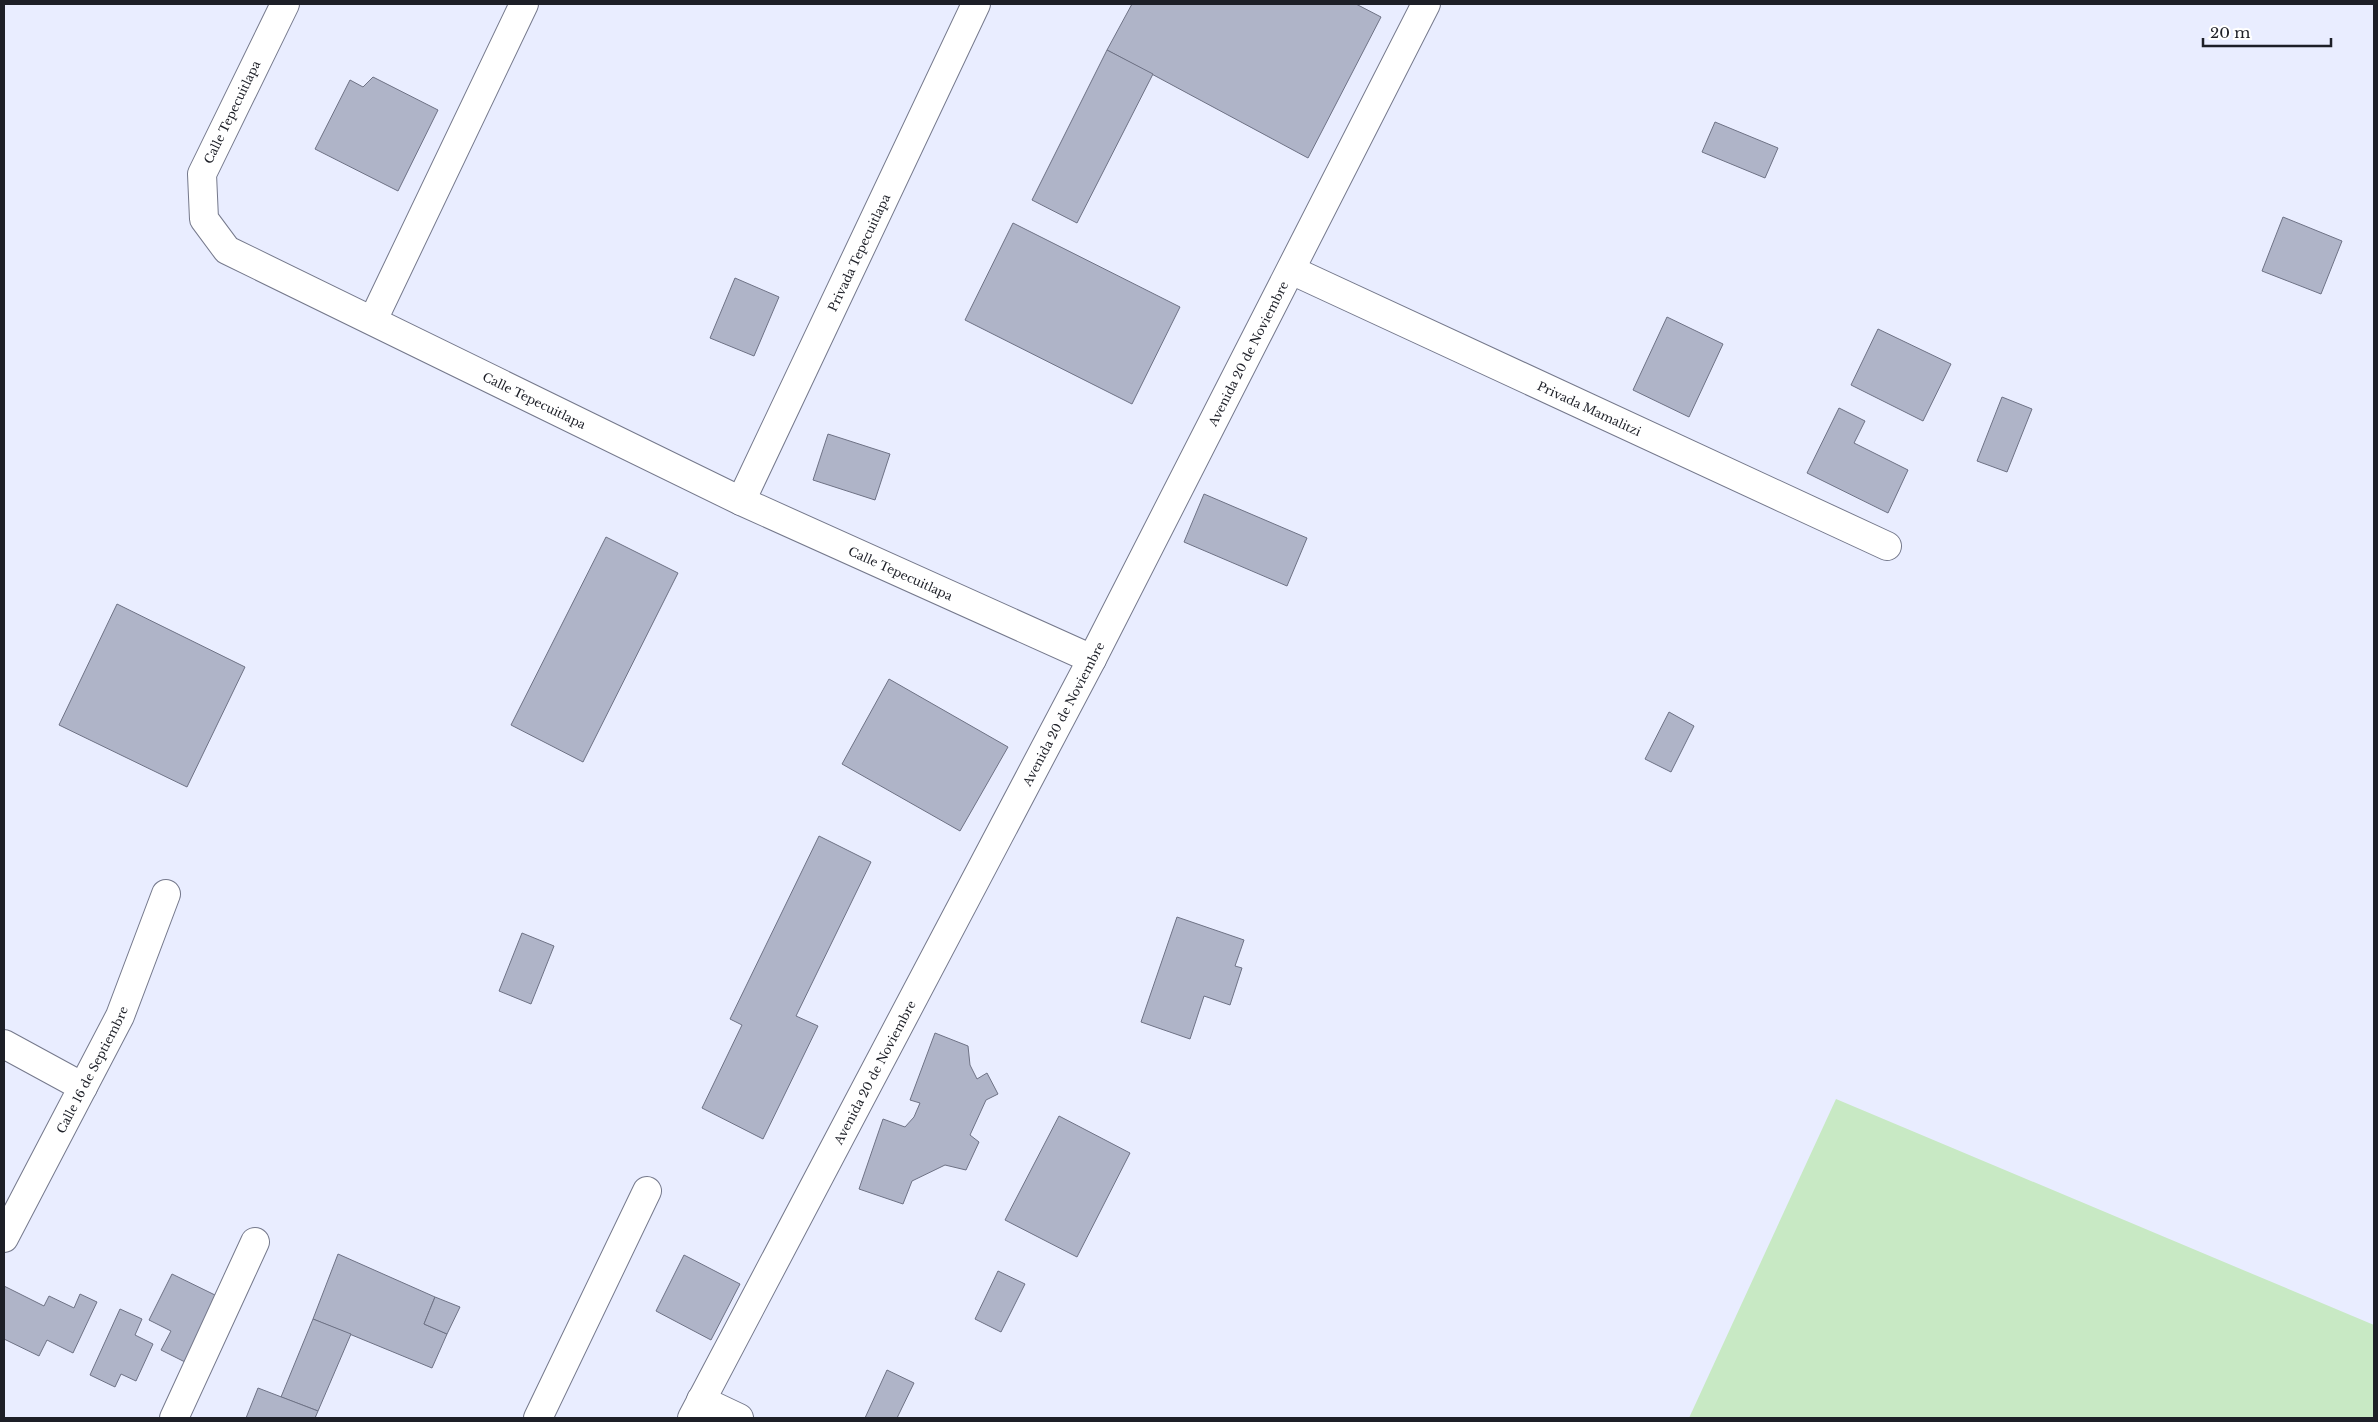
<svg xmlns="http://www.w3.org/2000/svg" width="2378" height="1422" font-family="'Libre Baskerville',serif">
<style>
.green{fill:#c8e9c4}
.building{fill:#afb4c8;stroke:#6e7285}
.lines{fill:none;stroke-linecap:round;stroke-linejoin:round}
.minor-casing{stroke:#75798c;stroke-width:30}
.minor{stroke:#fff;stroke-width:28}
.labels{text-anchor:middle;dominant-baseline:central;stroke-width:5;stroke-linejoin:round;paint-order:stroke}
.street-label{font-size:12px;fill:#1d1f27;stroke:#fff}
</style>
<rect width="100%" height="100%" fill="#e9edff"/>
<polygon class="green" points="1836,1099 2374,1325 2374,1418 1689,1418"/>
<g class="building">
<polygon points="1132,4 1356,4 1381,17 1308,158 1107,50"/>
<polygon points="1107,50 1153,74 1077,223 1032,200"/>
<polygon points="373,77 438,110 398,191 315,149 350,80 363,87"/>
<polygon points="1715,122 1778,148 1765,178 1702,152"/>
<polygon points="2283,217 2342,241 2321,294 2262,271"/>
<polygon points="1013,223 1180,307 1132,404 965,320"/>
<polygon points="735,278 779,297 754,356 710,338"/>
<polygon points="1667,317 1723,344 1689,417 1633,390"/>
<polygon points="1878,329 1951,364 1923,421 1851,385"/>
<polygon points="2002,397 2032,409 2007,472 1977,461"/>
<polygon points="1839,408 1865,421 1854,443 1908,470 1888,513 1807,473"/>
<polygon points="828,434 890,454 875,500 813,480"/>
<polygon points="1204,494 1307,538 1287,586 1184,542"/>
<polygon points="606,537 678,573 583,762 511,725"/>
<polygon points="117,604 245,667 187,787 59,725"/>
<polygon points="889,679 1008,747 960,831 842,764"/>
<polygon points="1669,712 1694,726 1671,772 1645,759"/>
<polygon points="819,836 871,862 796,1016 818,1026 763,1139 702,1108 742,1025 730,1019"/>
<polygon points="1177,917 1244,940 1235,966 1242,968 1230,1005 1204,996 1190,1039 1141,1022"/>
<polygon points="522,933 554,946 531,1004 499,991"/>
<polygon points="935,1033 968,1046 970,1065 977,1079 987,1073 998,1094 986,1100 970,1135 979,1142 966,1170 945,1165 912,1181 903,1204 859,1189 883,1119 905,1127 914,1117 920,1103 910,1100"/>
<polygon points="1059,1116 1130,1153 1077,1257 1005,1220"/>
<polygon points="338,1254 435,1297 424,1324 447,1334 432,1368 313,1319"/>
<polygon points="684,1255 740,1284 711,1340 656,1311"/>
<polygon points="998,1271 1025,1284 1001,1332 975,1319"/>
<polygon points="172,1274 217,1296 185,1362 161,1350 171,1331 149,1320"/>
<polygon points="4,1286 44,1306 49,1296 74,1308 80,1294 97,1302 73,1353 47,1340 39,1356 4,1339"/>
<polygon points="435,1297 460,1307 447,1334 424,1324"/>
<polygon points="120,1309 142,1319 135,1335 153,1344 136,1381 121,1374 115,1387 90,1375"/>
<polygon points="313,1319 351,1334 318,1411 281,1397"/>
<polygon points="887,1370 914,1383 897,1418 865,1418"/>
<polygon points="258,1388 318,1411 315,1418 246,1418"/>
</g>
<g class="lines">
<g class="minor-casing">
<g id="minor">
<path id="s1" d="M 285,4 L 202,174 L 204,219 L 227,250 L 741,501 L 1092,659"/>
<path id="s2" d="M 1291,270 L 1887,546"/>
<polyline points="373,320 524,4"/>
<path id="s3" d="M 741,501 L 976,4"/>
<polyline points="4,1044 83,1087"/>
<path id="s4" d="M 4,1238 L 120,1016 L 166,894"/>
<polyline points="701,1400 739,1418"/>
<polyline points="174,1418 255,1242"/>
<polyline points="538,1418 647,1191"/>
<path id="s5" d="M 692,1418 L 1092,659 L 1426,4"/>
</g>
</g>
<use href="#minor" class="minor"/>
</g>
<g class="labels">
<g class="street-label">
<text transform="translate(232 112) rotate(-64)">Calle Tepecuitlapa</text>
<text stroke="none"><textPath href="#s3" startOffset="275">Privada Tepecuitlapa</textPath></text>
<text stroke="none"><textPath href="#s5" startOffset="1201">Avenida 20 de Noviembre</textPath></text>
<text stroke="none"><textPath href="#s1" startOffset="615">Calle Tepecuitlapa</textPath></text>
<text stroke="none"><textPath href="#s2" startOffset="329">Privada Mamalitzi</textPath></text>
<text stroke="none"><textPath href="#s1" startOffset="1020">Calle Tepecuitlapa</textPath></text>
<text stroke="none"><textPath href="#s5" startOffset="796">Avenida 20 de Noviembre</textPath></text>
<text stroke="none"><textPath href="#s4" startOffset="190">Calle 16 de Septiembre</textPath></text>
<text stroke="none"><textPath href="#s5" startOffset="391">Avenida 20 de Noviembre</textPath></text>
</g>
</g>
<rect width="2378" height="1422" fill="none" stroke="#1d1f27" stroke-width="10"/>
<path d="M2203 38v8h128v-8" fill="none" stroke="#1d1f27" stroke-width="2.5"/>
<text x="2210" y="38" font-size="15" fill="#1d1f27" stroke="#ffffff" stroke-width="4" paint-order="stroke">20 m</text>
</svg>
